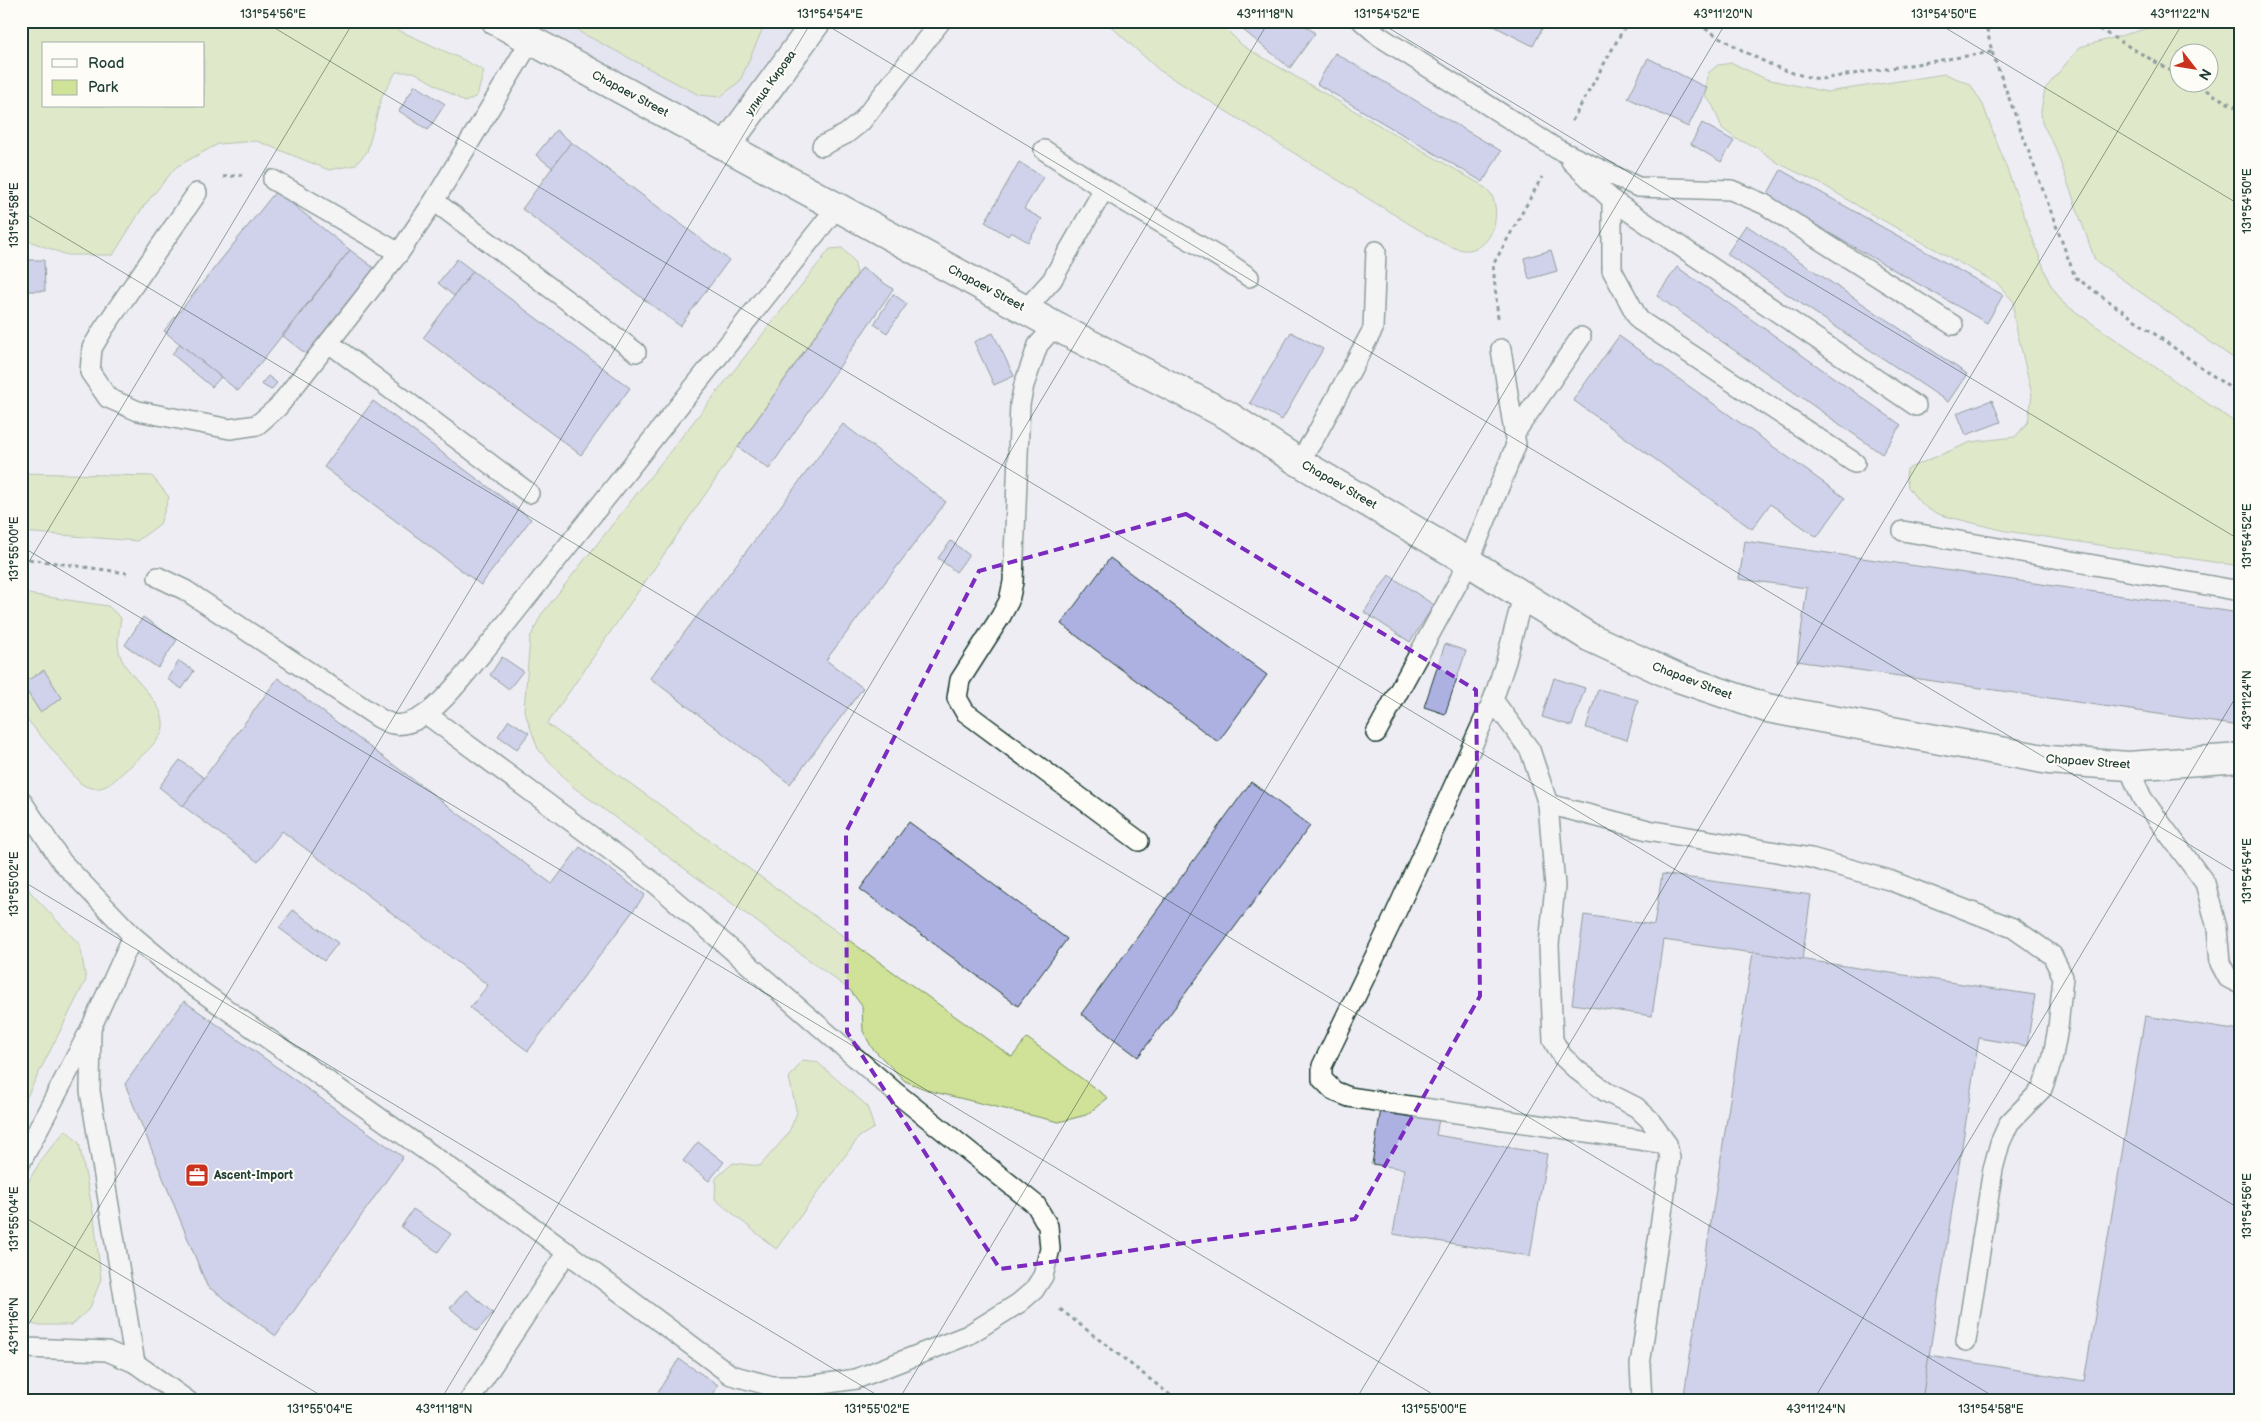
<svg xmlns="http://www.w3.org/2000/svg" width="2261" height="1422" font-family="'Balsamiq Sans',sans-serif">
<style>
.built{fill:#dadbee}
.green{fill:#cfe297;stroke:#779066;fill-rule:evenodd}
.building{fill:#adb1e2;stroke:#1f3d34}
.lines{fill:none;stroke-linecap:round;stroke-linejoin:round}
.lane-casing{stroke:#1f3d34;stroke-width:22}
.secondary-casing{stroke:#1f3d34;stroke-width:31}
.path{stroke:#1f3d34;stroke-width:3;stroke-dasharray:4 4;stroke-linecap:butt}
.lane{stroke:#fdfcf7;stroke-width:19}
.secondary{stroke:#fdfcf7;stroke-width:28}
.marked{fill:none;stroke:#7b2cbf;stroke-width:4;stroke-dasharray:10 6;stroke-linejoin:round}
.ticks{fill:none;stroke:#1f3d34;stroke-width:1;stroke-opacity:0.45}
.labels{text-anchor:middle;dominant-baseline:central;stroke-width:4;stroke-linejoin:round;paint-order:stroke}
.street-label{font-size:12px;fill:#1f3d34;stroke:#fdfcf7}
.poi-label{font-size:12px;font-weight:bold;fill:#1f3d34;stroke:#fdfcf7;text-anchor:start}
.neatline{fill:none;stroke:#1f3d34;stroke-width:2}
.ticks-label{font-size:12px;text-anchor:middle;fill:#1f3d34}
</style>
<rect width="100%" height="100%" fill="#ededf3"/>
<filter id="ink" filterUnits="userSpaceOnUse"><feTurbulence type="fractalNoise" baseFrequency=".02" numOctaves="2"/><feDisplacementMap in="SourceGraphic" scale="10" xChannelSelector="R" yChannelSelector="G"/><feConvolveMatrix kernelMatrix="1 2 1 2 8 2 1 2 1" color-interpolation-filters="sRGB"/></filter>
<g filter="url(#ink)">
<polygon class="built" points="514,21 803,21 726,129"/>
<g class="green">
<path d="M 21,21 L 378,21 L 462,59 L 484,71 L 477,96 L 465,102 L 414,72 L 396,72 L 382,96 L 367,152 L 355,165 L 329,170 L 257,141 L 218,144 L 176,167 L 143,207 L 113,255 L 67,255 L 21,238 ZM 44,44 L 204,44 L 204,106 L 44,106 Z"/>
<polygon points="571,21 766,21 740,81 720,97 699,95 580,32"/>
<path d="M 1105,21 L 1218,21 L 1243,46 L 1480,184 C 1483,187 1489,190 1491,194 C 1502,214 1493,247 1469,250 C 1454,252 1428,235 1416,228 L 1159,70 Z"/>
<path d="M 2174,21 L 2240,21 L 2240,363 L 2095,260 L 2055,147 L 2042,123 L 2041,111 L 2045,89 L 2080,47 ZM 2178,52 L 2208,52 L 2208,82 L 2178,82 Z"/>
<polygon points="1732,63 1766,79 1827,92 1945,74 1970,84 1983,105 2049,282 2063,303 2240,426 2240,566 2006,531 1941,515 1928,509 1917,499 1908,487 1906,476 1907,469 1971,442 2015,437 2028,422 2032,395 2014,318 2014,302 1998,284 1866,211 1825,186 1778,163 1756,147 1736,139 1722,128 1713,106 1706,97 1705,87 1708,73 1718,65"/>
<polygon points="842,248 854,261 857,274 547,724 1012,1057 1027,1038 1108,1098 1086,1115 1059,1122 930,1091 905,1081 872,1048 863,1031 862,1006 850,990 572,786 538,749 524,710 530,638 541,615 830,249"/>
<polygon points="21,473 152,476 169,497 160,524 137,541 22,532"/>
<path d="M 21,593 L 108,606 L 121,618 C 119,632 115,646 122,660 C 132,681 173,708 161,734 C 155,746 128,768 117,778 C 106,789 94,792 80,783 L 21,712 Z"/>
<polygon points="21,877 31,893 80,945 86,980 21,1108"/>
<polygon points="803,1060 817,1062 867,1106 874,1128 859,1137 776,1249 715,1199 716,1178 733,1163 760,1166 788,1134 797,1113 789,1078"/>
<path d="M 66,1130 L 79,1143 L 94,1217 L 101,1279 L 90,1308 L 72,1325 L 34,1325 L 24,1315 L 21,1304 L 21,1201 C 28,1175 48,1150 66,1130 Z"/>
</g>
<g class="building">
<polygon points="1232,21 1299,21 1315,33 1290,68"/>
<polygon points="1484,21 1546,21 1533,46"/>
<polygon points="1335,53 1501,151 1483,182 1317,84"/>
<polygon points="1648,58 1707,88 1688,127 1628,98"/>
<polygon points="415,85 445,104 428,130 399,111"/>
<polygon points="1702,123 1734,141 1721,162 1691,144"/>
<polygon points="556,130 571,142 553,168 536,155"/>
<polygon points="571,142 729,260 680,326 522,209"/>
<polygon points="1019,162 1043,177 1024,209 1042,219 1028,242 1011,232 1008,236 985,222"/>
<polygon points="1781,170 2003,295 1987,323 1766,197"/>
<polygon points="276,191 350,250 238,391 164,331"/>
<polygon points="1746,225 1967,374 1948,402 1727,254"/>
<polygon points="350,250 374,268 306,354 283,336"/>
<polygon points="1551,250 1557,271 1529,279 1524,258"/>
<polygon points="457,259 473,271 454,296 438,283"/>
<polygon points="21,260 44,260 45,291 21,291"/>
<polygon points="1677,267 1901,425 1882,454 1657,296"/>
<polygon points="862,268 893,289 769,469 738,447"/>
<polygon points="473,271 630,388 581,455 423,338"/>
<polygon points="893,294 907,304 887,333 874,324"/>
<polygon points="1291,332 1323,349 1282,420 1250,403"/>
<polygon points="993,333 1014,376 994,385 974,342"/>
<polygon points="1619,336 1845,498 1817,537 1770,504 1752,529 1573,400"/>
<polygon points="180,344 221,377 212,387 172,354"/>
<polygon points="268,376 277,383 271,390 261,384"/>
<polygon points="1992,400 2001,422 1966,435 1957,413"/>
<polygon points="373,401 531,519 481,585 324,467"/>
<polygon points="843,424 946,502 826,660 863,688 790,784 650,678"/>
<polygon points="951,541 969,555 956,572 938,558"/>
<polygon points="1745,541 2240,613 2240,726 1797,661 1807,588 1739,579"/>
<polygon points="1110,558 1267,675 1218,742 1061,624"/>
<polygon points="1389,575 1434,605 1410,642 1364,612"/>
<polygon points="143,617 177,640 158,668 125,645"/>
<polygon points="1445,644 1466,651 1445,714 1424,707"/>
<polygon points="502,657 523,671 509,689 490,675"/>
<polygon points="179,661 194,671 182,689 167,679"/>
<polygon points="44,670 62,698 40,712 22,684"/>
<polygon points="278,678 552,884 580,847 645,895 528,1051 470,1008 488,985 282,831 258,862 183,806"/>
<polygon points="1554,678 1585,688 1572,726 1542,717"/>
<polygon points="1598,689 1638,700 1627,740 1586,728"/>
<polygon points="509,720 529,733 517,749 498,736"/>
<polygon points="180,760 204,778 183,806 159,787"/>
<polygon points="1251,782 1310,826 1138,1057 1081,1014"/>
<polygon points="909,822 1067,939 1018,1006 860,889"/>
<polygon points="1662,874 1811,895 1802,960 1663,940 1652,1016 1572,1004 1584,915 1654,925"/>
<polygon points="293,910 338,943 324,961 279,928"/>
<polygon points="1753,952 2035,995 2027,1046 1979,1038 1922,1401 1683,1401"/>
<polygon points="184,1001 403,1157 276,1336 207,1286 125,1084"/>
<polygon points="2145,1016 2240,1031 2240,1401 1922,1401 1929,1355 2084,1381"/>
<polygon points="1381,1109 1439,1119 1436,1135 1547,1154 1530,1256 1393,1234 1404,1169 1372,1164"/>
<polygon points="698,1142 724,1162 709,1181 683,1161"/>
<polygon points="413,1209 451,1234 438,1252 401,1227"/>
<polygon points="466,1290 493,1313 477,1331 450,1308"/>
<polygon points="679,1359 718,1385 710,1401 652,1401"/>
</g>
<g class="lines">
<g class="lane-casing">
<g id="lane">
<polyline points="1362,21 1379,36 1557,149 1638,187 1731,190 1764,204 1953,325"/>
<polyline points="822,146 846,134 861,122 941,21"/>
<polyline points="1044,150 1104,189 1227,262 1249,277"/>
<polyline points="1571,161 1612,200 1916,406"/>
<polyline points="273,180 399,253"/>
<polyline points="197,193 104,328 92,348 90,372 108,398 138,411 230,429 257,425 278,407 399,253 434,201 531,40"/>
<polyline points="1612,200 1612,270 1639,320 1855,463"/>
<polyline points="434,201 636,352"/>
<polyline points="1026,309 1052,280 1104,189"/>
<polyline points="1055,326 1038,345 1024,385 1020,404 1013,582 1009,601 1001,616 960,680 957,698 965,712 1139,841"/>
<polyline points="329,343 529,493"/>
<polyline points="1514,434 1581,337"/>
<polyline points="1299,462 1315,437 1373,329 1376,251"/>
<polyline points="1903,531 2240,591"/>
<path d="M 158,577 L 185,590 L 379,718 C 383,720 388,723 393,724 C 428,730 465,673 485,650 L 837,207"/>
<polyline points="1523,596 1506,661 1493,700 1530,750 1548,804 1555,886 1549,945 1553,1040 1562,1056 1577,1070 1606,1092 1636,1107 1649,1119 1667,1144 1670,1158 1640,1365 1642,1401"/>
<polyline points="1493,700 1393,919 1322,1066 1322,1079 1334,1091 1349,1097 1667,1144"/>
<polyline points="1376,733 1469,562 1516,445 1501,349"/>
<polyline points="2128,766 2142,798 2205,883 2217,928 2220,963 2228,978 2240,984"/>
<polyline points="21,800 62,862 133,936 188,982 518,1216 731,1375 772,1386 808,1386 856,1379 968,1335 1019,1303 1034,1290 1043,1276 1050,1249 1048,1226 1036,1205 895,1092 656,884 426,714"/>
<polyline points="1548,804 1648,830 1811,858 1889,880 2013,928 2052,955 2063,977 2058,1028 2052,1061 2042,1089 2009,1123 2000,1143 1993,1169 1966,1341"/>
<polyline points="91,1028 90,1091 135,1363"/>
<polyline points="21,1162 91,1028 133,936"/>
<polyline points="21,1345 25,1348 107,1351 135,1363 188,1401"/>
<polyline points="469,1401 567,1252"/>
</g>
</g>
<g class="secondary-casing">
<g id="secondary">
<polyline points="496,21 1055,326 1227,415 1299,462 1469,562 1589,637 1676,677 1767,708 2049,760 2128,766 2240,758"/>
<polyline points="726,146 817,21"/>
</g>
</g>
<g class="path">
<path d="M 1691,21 C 1734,44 1772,73 1821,79 L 1992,52"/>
<polyline points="1985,21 1992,52 2075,277 2240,395"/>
<polyline points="2085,21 2178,75"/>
<polyline points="2192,82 2240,110"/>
<polyline points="1572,121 1628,21"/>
<polyline points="223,177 242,175"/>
<polyline points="1498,318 1493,265 1542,177"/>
<polyline points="21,558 127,573"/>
<polyline points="1060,1309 1178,1401"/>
</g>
<use href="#lane" class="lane"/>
<use href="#secondary" class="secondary"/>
</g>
</g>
<path d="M0 0H2261V1422H0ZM 1186,514 L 1476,690 L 1480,996 L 1355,1219 L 1000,1269 L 847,1032 L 846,832 L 979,571 Z" fill="#ededf3" fill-opacity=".55" fill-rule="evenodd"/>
<path class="marked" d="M 1186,514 L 1476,690 L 1480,996 L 1355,1219 L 1000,1269 L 847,1032 L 846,832 L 979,571 Z"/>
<path class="ticks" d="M 263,21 L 2240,1209M 820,21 L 2240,875M 1377,21 L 2240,540M 1934,21 L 2240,205M 21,211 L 2001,1401M 21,546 L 1444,1401M 21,575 L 354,21M 21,880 L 887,1401M 21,1215 L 330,1401M 21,1337 L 812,21M 440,1401 L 1269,21M 898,1401 L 1727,21M 1355,1401 L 2184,21M 1813,1401 L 2240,690"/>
<defs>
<g id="office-square" transform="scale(1.25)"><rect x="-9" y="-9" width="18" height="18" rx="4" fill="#c8321e" stroke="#fdfcf7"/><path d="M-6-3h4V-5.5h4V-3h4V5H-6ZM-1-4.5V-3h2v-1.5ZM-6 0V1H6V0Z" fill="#fff"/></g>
</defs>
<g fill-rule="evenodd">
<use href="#office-square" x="197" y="1175"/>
</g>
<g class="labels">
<g class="street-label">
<text transform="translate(771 83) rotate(-54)">улица Кирова</text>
<text transform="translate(630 94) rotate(28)">Chapaev Street</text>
<text transform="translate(986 288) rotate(28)">Chapaev Street</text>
<text transform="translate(1339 485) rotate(30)">Chapaev Street</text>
<text transform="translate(1692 681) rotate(21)">Chapaev Street</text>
<text transform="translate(2088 762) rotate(4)">Chapaev Street</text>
</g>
<g class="poi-label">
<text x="214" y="1175">Ascent-Import</text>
</g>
</g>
<rect width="2261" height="1422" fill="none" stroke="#fdfcf7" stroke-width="55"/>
<rect x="42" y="42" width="162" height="65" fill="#fdfcf7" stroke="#a4b0a9"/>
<rect x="52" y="59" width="25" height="8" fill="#fdfcf7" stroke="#a4b0a9"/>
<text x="88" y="68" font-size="15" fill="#1f3d34">Road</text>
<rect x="52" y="80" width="25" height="15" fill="#cfe297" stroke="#a4b0a9"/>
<text x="88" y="92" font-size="15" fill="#1f3d34">Park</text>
<g transform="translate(2194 68) rotate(121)"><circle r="24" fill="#fdfcf7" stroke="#a4b0a9"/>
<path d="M0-4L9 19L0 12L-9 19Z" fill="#c8321e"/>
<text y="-8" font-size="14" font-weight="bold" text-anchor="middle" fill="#1f3d34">N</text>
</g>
<rect x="28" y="28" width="2206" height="1366" class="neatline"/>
<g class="ticks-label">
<text x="273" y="18">131°54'56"E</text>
<text x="830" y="18">131°54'54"E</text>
<text x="1265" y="18">43°11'18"N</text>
<text x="1387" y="18">131°54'52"E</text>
<text x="1723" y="18">43°11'20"N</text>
<text x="1944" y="18">131°54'50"E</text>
<text x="2180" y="18">43°11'22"N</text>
<text transform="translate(2247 201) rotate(-90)" y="4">131°54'50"E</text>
<text transform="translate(14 215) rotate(-90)" y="4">131°54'58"E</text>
<text transform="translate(2247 536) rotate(-90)" y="4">131°54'52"E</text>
<text transform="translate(14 549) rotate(-90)" y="4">131°55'00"E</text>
<text transform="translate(2247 700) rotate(-90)" y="4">43°11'24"N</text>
<text transform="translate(2247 871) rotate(-90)" y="4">131°54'54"E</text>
<text transform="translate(14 884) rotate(-90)" y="4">131°55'02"E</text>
<text transform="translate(2247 1206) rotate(-90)" y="4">131°54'56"E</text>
<text transform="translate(14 1219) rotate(-90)" y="4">131°55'04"E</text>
<text transform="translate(14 1326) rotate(-90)" y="4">43°11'16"N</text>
<text x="320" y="1413">131°55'04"E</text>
<text x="444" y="1413">43°11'18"N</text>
<text x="877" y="1413">131°55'02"E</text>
<text x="1434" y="1413">131°55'00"E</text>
<text x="1816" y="1413">43°11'24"N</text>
<text x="1991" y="1413">131°54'58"E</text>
</g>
</svg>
